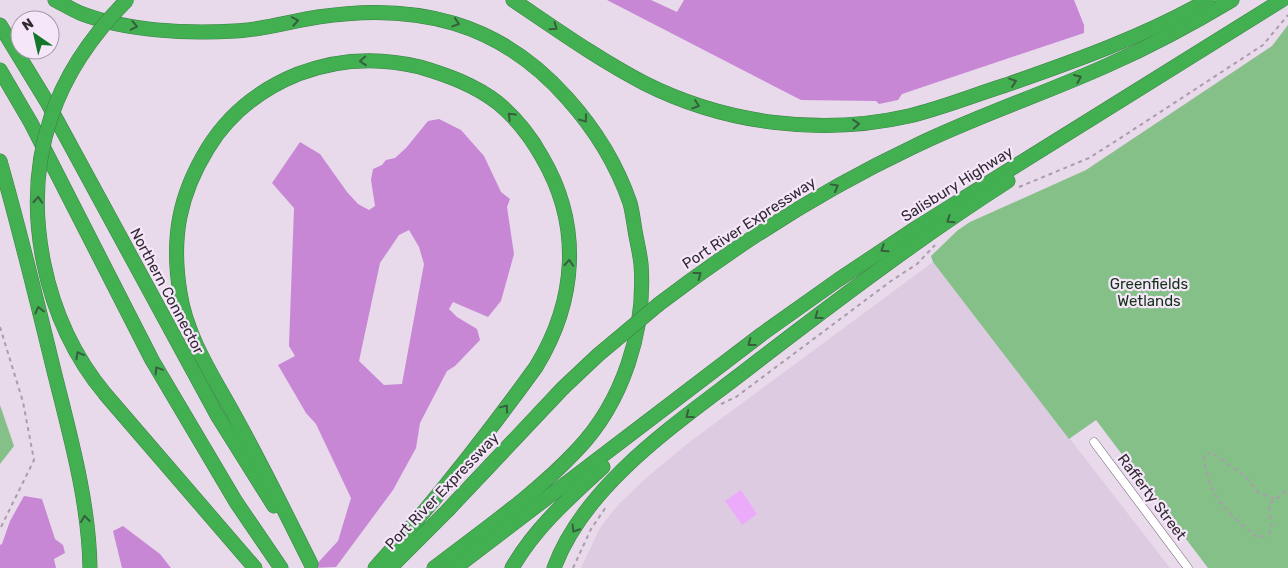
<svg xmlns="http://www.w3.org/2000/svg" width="1288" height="568" font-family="Rubik,sans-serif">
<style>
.built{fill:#ddcbe2}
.green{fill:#85c088}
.water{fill:#c787d5;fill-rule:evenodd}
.building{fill:#ecabfa}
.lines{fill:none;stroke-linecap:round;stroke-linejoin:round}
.street-casing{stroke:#706373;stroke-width:9}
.highway-casing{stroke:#3c8046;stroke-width:15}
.path{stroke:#a99dab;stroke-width:2;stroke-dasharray:4 4;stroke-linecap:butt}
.street{stroke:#fff;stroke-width:8}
.highway{stroke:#42af51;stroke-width:14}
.highway-bridge-casing{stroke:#3c8046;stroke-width:15;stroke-linecap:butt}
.highway-bridge{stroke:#42af51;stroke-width:14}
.oneway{stroke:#375f3e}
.labels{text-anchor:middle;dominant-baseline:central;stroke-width:4.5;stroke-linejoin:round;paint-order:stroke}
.street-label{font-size:15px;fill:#302a31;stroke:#f5e6f9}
.park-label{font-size:15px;fill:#133317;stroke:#f5e6f9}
</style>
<rect width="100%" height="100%" fill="#e8d9eb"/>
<polygon class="built" points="933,262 1170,568 581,568 600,528 616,507 645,479 687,444"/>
<g class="green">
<polygon points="1288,25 1288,568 1208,568 1096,420 1069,439 933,262 931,256 958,230 970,222 1086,170 1272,46"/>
<polygon points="0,405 14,446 0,464"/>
</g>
<g class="water">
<polygon points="607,0 651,0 677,12 684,0 1074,0 1084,25 1084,33 902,94 898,100 879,104 876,101 801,100"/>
<path d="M 439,119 L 461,130 L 484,156 L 501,192 L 510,199 L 507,207 L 514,254 L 501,301 L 488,317 L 453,302 L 449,309 L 457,317 L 477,329 L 480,340 L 455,366 L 447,371 L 420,423 L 416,448 L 393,490 L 336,567 L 313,568 L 338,541 L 351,498 L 316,424 L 306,413 L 278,365 L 295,356 L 289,346 L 294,208 L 272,183 L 300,142 L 320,154 L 347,192 L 358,204 L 369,210 L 375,206 L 371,180 L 373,169 L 382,165 L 386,160 L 395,158 L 406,148 L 428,121 ZM 409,230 L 419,247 L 424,264 L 402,384 L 384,385 L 359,361 L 380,263 L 399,235 Z"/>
<polygon points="24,496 42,499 55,539 63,545 65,553 54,559 56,568 0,568 0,545 2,544 10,521"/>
<polygon points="123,526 160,554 171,568 122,568 113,531"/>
</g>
<polygon class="building" points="741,490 757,514 742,525 725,501"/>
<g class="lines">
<g class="street-casing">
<polyline id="street" points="1094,442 1188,568"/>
</g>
<g class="highway-casing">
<g id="highway">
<path d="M 55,0 C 63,4 71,9 80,13 C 126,31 186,34 235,31 C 263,30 291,21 318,17 C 416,2 500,22 567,98 C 594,128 617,165 630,203 C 633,214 634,226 636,236 C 638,246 640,255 641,264 C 646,330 623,402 577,450 C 536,494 482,531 434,568"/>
<path d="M 513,0 C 556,29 598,59 644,83 C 725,124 821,136 909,116 C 942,108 974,95 1006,85 C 1075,61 1145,36 1208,0"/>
<polyline points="0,25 47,102 217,415 274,506"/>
<polyline points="0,70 31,123 152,360 236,502 281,568"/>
<path d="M 0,161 C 20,231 37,301 54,371 C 70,435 89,502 90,568"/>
<path d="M 659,304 C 739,243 822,190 913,147 C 976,116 1044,94 1108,65 C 1151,46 1192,24 1232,0"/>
<polyline points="106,395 255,568"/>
<path d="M 311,564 C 287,516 263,467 237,420 C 215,379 187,339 180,293 C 171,238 179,195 208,148 C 229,114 261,89 298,74 C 337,59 379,57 420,67 C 447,75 475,85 498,103 C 516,118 531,137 542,157 C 582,225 577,300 536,367 C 486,436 433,504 375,568"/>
<polyline points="390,568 447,511 563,388"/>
<polyline points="455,568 762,334 838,280 916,228 1282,0"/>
<path d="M 512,568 C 535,528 569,498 603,467"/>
<path d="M 554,568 C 587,479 687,417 759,360 C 840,298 922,236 1008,181"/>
</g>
</g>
<g class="path">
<polyline points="1019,187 1089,158 1119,139 1263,45 1288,15"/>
<polyline points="0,327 23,402 34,460 0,529"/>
<polyline points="721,404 736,397 891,281 917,264 935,245"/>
<path d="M 1274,499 L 1259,493 L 1245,476 L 1211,452 L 1204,456 C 1207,496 1227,513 1257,537 C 1280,537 1268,518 1269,504 L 1288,490"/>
<polyline points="573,568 591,529 606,507"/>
</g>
<use href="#street" class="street"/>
<use href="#highway" class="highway"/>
<g class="highway-bridge-casing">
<g id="highway-bridge">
<polyline points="563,388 598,355 659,304"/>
<path d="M 106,395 C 44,321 20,209 51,117 C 66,73 95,32 127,0"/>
</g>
</g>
<use href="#highway-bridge" class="highway-bridge"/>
</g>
<defs><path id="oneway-chevron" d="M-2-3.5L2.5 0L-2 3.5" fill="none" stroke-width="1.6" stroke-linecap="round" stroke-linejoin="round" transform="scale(1.25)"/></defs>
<g class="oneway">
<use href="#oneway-chevron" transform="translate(295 21) rotate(-10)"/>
<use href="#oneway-chevron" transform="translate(456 23) rotate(18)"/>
<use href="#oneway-chevron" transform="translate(134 26) rotate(12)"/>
<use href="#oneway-chevron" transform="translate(554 27) rotate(35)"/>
<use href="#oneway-chevron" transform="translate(363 61) rotate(176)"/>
<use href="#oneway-chevron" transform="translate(1078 78) rotate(-23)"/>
<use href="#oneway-chevron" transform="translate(1013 82) rotate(-19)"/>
<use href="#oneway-chevron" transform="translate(696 105) rotate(19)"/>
<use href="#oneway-chevron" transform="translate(511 116) rotate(-136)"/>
<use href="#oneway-chevron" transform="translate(584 119) rotate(53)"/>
<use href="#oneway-chevron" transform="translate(856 124) rotate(-5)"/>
<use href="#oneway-chevron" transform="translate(835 187) rotate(-29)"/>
<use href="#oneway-chevron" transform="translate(38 200) rotate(-87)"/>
<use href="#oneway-chevron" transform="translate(950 220) rotate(145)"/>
<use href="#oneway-chevron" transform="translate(884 249) rotate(147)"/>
<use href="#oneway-chevron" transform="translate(569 263) rotate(-87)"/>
<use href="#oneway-chevron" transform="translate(698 275) rotate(-37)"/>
<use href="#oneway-chevron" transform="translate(39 310) rotate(-104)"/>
<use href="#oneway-chevron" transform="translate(818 316) rotate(144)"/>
<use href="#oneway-chevron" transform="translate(751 343) rotate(143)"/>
<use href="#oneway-chevron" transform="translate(79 355) rotate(-119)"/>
<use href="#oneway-chevron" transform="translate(158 370) rotate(-121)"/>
<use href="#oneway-chevron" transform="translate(505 408) rotate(-53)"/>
<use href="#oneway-chevron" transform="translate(689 415) rotate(142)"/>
<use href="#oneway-chevron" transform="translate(85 519) rotate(-97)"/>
<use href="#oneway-chevron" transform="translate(575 529) rotate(122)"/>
</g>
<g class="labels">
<g class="street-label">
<text transform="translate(957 184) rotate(-32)">Salisbury Highway</text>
<text transform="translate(749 223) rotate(-33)">Port River Expressway</text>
<text transform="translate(167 291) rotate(62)">Northern Connector</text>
<text transform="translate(442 491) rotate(-46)">Port River Expressway</text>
<text transform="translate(1152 497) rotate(53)">Rafferty Street</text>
</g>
<g class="park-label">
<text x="1149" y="284">Greenfields<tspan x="1149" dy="17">Wetlands</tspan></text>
</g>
</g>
<g transform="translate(35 35) rotate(326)"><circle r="24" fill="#f5e6f9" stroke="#a69ba9"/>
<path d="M0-4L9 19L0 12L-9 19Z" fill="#137729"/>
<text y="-8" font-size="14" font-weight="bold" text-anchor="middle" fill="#302a31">N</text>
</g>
</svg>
